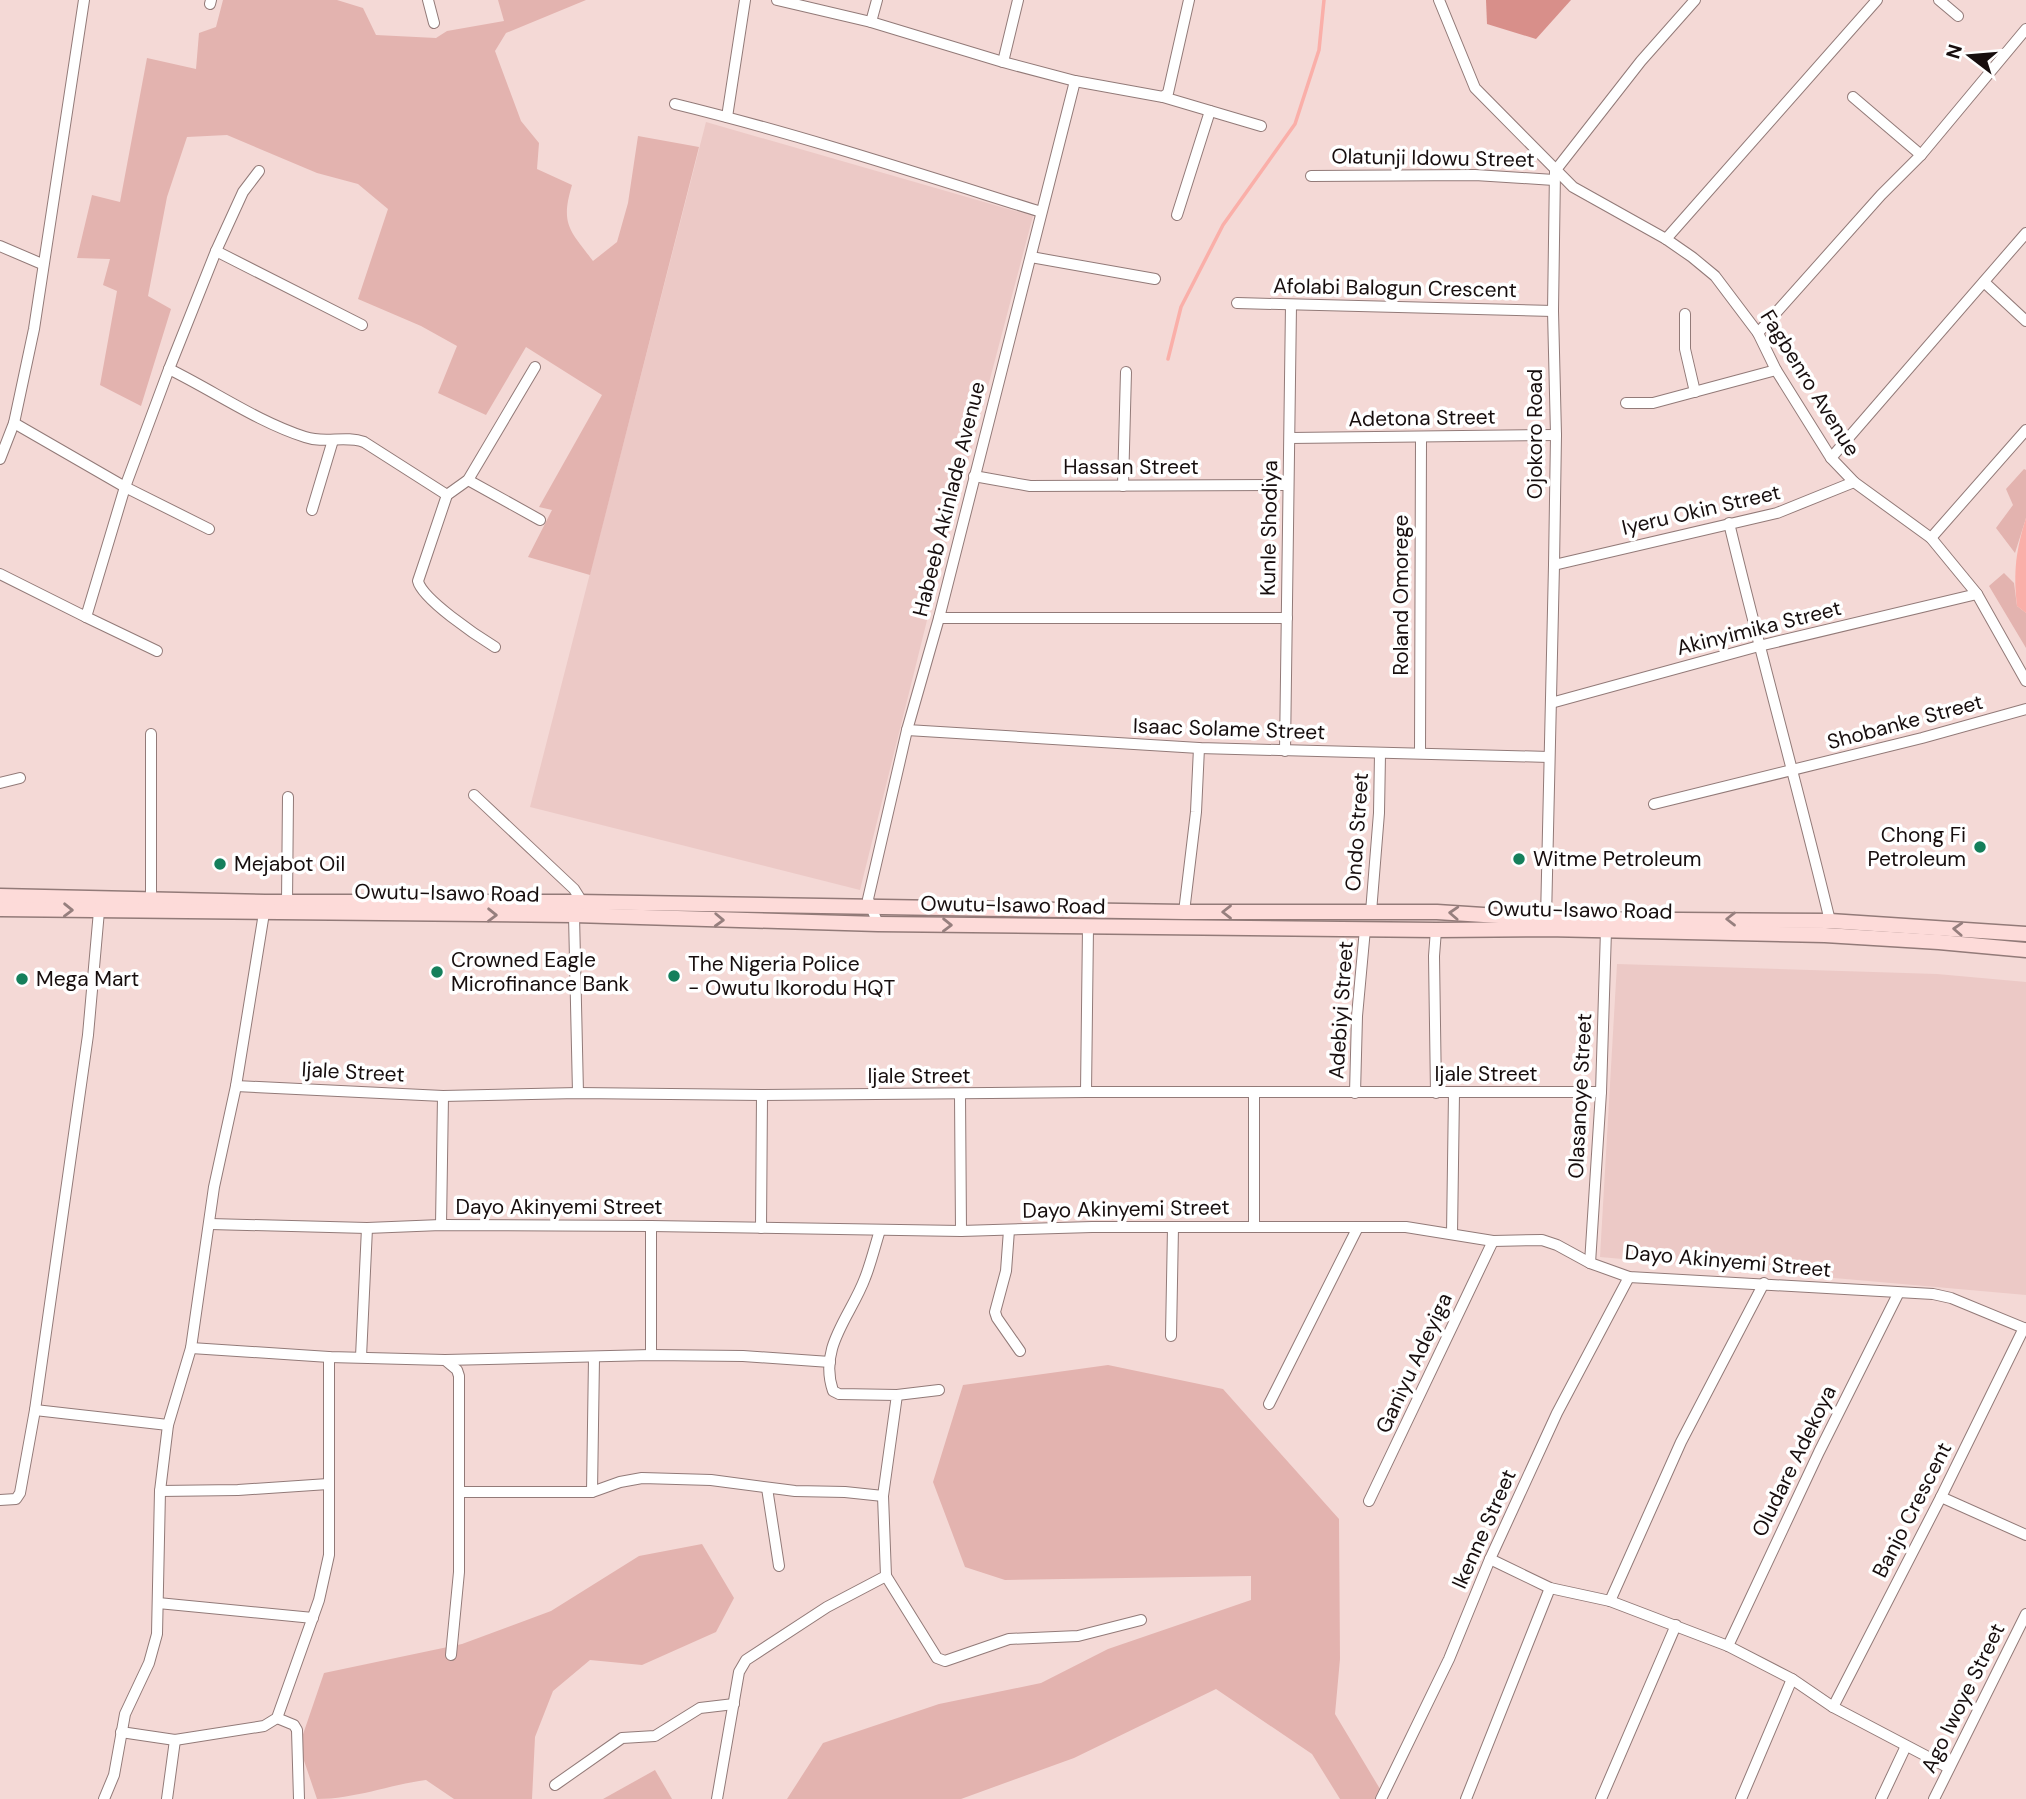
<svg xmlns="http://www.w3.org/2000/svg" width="2026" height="1799" font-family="'DM Sans',sans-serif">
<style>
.built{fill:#ecc9c6}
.green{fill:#e3b3af}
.forest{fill:#d88f8a}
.water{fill:#faafa9}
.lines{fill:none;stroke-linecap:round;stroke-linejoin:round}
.stream{stroke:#faafa9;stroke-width:3.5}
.street-casing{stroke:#927a78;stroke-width:12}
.secondary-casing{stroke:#927a78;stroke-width:17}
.street{stroke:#fff;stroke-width:10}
.secondary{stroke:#fddbd9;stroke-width:14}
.oneway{stroke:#967f7e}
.poi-dot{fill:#157f5b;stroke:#fff;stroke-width:2.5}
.labels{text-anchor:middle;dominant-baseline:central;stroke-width:7;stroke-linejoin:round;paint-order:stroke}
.street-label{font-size:21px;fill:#170e0e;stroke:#fff}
.poi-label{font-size:21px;fill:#170e0e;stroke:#fff;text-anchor:start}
</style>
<rect width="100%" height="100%" fill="#f4d9d6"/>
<g class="built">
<polygon points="706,122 1033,216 938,576 860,890 530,807"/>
<polygon points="1617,964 1937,974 2026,982 2026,1295 1600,1257"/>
</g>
<g class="green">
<path d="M 223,0 L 337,0 L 363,8 L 376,35 L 436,38 L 447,31 L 504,21 L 498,0 L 586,0 L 506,33 L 495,51 L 521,121 L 539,143 L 537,169 L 572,185 C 560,225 570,230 593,261 L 617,242 L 628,203 L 638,136 L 699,147 L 590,575 L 528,557 L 552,510 L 539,507 L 602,395 L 526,347 L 486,415 L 438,393 L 457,346 L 421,326 L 358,299 L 388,209 L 358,184 L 317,173 L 227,135 L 187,137 L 167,197 L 148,296 L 171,309 L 141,406 L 100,385 L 117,291 L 103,285 L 110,259 L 77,258 L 92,195 L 120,202 L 147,58 L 196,69 L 199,33 L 216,27 Z"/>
<polygon points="2024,469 2026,470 2026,518 2015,553 1996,528 2013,505 2006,489"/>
<polygon points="2004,573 2014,583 2017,606 2026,613 2026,648 1989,586"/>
<polygon points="1108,1365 1223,1389 1339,1519 1340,1659 1335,1714 1386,1799 1340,1799 1312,1754 1216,1689 1074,1758 961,1799 787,1799 823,1743 939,1704 1041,1683 1108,1649 1251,1600 1251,1576 1005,1580 965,1567 933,1482 963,1385"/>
<path d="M 702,1544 L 734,1598 L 716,1632 L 642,1665 L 590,1660 L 553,1691 L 535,1737 L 532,1799 L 454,1799 L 426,1780 C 389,1785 354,1799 317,1799 L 299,1746 L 324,1673 L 462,1644 L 551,1611 L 639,1556 Z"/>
<polygon points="655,1770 672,1799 603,1799"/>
</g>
<polygon class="forest" points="1486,0 1571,0 1536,39 1487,24"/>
<path class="water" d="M 2026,518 L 2026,613 L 2017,606 C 2013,572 2016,550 2026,518 Z"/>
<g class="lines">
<polyline class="stream" points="1168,359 1181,307 1223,225 1295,124 1319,50 1324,0"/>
<g class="street-casing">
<g id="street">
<polyline points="428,0 434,23"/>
<polyline points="777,0 871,22 1003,62 1075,81 1163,97 1261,126"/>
<polyline points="1439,0 1475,88 1573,187 1666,239 1692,257 1715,276 1758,333 1776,370 1831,458 1854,482 1931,538 1977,594 2026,681"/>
<polyline points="1939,0 1958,16"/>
<polyline points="210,4 211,0"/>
<polyline points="871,22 877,0"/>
<polyline points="1003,62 1018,0"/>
<polyline points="1163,97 1168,93 1189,0"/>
<polyline points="1853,97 1921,155"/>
<path d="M 675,104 C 798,134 920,174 1041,212"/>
<polyline points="727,117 745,0"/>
<polyline points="1311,176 1475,175 1554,180"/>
<polyline points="1177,215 1210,111"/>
<polyline points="1666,239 1877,0"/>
<polyline points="0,246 42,264"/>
<polyline points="216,251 362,325"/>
<polyline points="1031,257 1155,279"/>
<polyline points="1984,282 2026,321"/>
<polyline points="1237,303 1553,311"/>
<polyline points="1685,314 1685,349 1695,392"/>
<polyline points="1758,333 1881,195 1921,155 2026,29"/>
<path d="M 169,369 C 214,391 258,422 305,437 C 325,444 345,435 364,442 L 447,495"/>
<polyline points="1626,403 1653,403 1776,370"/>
<polyline points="14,423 125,487 209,529"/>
<polyline points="1290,438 1556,435"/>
<polyline points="1831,458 2026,233"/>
<polyline points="0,459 14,423 34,329 84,0"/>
<polyline points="974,476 1030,486 1288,485"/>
<polyline points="468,480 540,520"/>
<polyline points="1123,486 1126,372"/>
<polyline points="312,510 333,440"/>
<path d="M 1729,523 C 1761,656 1798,788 1830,921"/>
<polyline points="1931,538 2026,430"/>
<polyline points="1554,565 1777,513 1854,482"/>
<polyline points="0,574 86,617 125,487 169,369 216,251 243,192 259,171"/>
<polyline points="86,617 157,651"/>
<polyline points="939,618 1287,618"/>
<path d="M 495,647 C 477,636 422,599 418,581 L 447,495 L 468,480 L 535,367"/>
<polyline points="1551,703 1759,646 1977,594"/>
<polyline points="907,730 1199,748 1549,757"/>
<polyline points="151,734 151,899"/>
<polyline points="1285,751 1291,305"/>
<polyline points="1420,753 1421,438"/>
<polyline points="0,783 20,778"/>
<polyline points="474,795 574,889 579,897 577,902"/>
<polyline points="1654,804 1922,738 2026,709"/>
<polyline points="287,902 288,797"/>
<polyline points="1184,912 1196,812 1199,748"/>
<polyline points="1371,912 1379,813 1380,754"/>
<polyline points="574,915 578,1093"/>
<polyline points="1546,919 1554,565 1556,435 1553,311 1555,171 1641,61 1695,0"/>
<polyline points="878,924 868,899 907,730 939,618 1075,81"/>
<polyline points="1436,930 1434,956 1436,1093"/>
<polyline points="236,1086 443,1096 578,1093 762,1095 1086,1092 1601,1092"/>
<polyline points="1086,1092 1088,927"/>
<polyline points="1355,1093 1357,1016 1365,929"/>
<polyline points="960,1095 961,1231"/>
<polyline points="210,1224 367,1228 441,1225 651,1226 961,1231 1092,1227 1406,1227 1493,1241 1542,1240 1557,1245 1590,1263 1629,1277 1933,1294 1951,1298 2026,1329"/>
<polyline points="441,1225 443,1096"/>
<polyline points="651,1226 651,1355"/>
<polyline points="1254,1227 1254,1092"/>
<polyline points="761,1228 762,1095"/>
<polyline points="1009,1230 1006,1271 995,1312 997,1318 1020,1351"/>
<polyline points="1452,1234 1454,1093"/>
<polyline points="1590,1263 1601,1092 1606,930"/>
<polyline points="1171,1336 1173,1227"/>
<polyline points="191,1348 329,1357 445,1360 651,1355 743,1356 830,1362"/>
<polyline points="361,1357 367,1228"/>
<polyline points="445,1360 457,1370 459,1376 459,1572 451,1655"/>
<polyline points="897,1395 939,1390"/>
<polyline points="1269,1404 1358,1227"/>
<polyline points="35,1410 168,1425"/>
<polyline points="767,1488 779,1566"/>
<polyline points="160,1491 238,1490 328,1484"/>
<polyline points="461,1492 592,1492 620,1482 642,1478 711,1480 795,1491 845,1492 883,1496"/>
<polyline points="592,1492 594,1358"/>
<polyline points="1941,1497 2026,1535"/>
<polyline points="0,1500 16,1499 20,1493 35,1410 88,1035 99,911"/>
<polyline points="1369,1501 1493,1241"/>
<polyline points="1490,1559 1550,1588 1610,1601 1728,1646 1792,1679 1833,1707 1949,1768"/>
<polyline points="886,1576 937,1658 945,1661 1009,1639 1078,1636 1141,1620"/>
<polyline points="1610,1601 1681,1442 1764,1283"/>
<polyline points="158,1603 313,1618"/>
<polyline points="1728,1646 1819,1452 1898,1294"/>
<polyline points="1833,1707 1941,1497 2024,1328"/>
<polyline points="277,1718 294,1725 297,1730 299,1799"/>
<polyline points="121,1732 175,1740 264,1726 277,1718 319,1600 329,1555 329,1357"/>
<polyline points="555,1785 622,1738 655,1736 700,1708 734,1704"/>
<polyline points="104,1799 114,1775 125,1714 149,1663 157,1634 160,1491 168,1425 191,1348 214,1187 236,1086 264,913"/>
<polyline points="167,1799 175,1740"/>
<path d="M 717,1799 L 739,1672 L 746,1660 L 827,1607 L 886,1576 L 883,1496 L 897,1395 L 839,1394 L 833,1391 C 818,1347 851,1316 865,1278 C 871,1263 875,1246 880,1230"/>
<polyline points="1381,1799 1449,1659 1490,1559 1557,1413 1629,1277"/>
<polyline points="1466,1799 1550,1588"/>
<polyline points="1601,1799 1676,1625"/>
<polyline points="1741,1799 1792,1679"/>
<polyline points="1881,1799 1906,1746"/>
<polyline points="1934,1799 2026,1614"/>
</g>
</g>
<g class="secondary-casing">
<g id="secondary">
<polyline points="0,896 265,902 577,902 1184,912 1437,912 1546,919 1830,921 2026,934"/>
<polyline points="0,909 574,915 878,924 1436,930 1546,929 1825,935 1939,942 2026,950"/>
</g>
</g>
<use href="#street" class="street"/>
<use href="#secondary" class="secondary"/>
</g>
<defs><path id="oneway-chevron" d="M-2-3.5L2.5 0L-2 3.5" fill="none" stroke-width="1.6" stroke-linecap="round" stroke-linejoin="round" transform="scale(1.75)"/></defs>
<g class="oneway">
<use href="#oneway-chevron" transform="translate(68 910) rotate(1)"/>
<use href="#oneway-chevron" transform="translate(1227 912) rotate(-180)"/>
<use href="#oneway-chevron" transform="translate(1454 913) rotate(-177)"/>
<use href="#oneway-chevron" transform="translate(492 915) rotate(1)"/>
<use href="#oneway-chevron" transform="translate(1731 919) rotate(-180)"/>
<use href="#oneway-chevron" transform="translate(719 920) rotate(2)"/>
<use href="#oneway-chevron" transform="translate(947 925) rotate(1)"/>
<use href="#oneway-chevron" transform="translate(1958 929) rotate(-177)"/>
</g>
<g class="poi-dot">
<circle cx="1980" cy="847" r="7"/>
<circle cx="1519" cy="859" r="7"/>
<circle cx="220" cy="864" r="7"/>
<circle cx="437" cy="972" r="7"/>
<circle cx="674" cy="976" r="7"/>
<circle cx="22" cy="979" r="7"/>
</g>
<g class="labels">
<g class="street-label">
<text transform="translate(1433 158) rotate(1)">Olatunji Idowu Street</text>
<text transform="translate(1395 288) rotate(1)">Afolabi Balogun Crescent</text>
<text transform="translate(1810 383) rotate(58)">Fagbenro Avenue</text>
<text transform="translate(1422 418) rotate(-1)">Adetona Street</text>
<text transform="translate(1535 434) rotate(-90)">Ojokoro Road</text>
<text x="1131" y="467">Hassan Street</text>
<text transform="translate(949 499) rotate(-76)">Habeeb Akinlade Avenue</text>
<text transform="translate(1701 510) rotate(-13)">Iyeru Okin Street</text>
<text transform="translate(1269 528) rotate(-89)">Kunle Shodiya</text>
<text transform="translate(1401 595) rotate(-90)">Roland Omorege</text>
<text transform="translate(1759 628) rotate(-14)">Akinyimika Street</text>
<text transform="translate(1905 722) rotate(-15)">Shobanke Street</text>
<text transform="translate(1229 729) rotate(2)">Isaac Solame Street</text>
<text transform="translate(1357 832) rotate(-86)">Ondo Street</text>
<text transform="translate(447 893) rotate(1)">Owutu-Isawo Road</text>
<text transform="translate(1013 905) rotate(1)">Owutu-Isawo Road</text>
<text transform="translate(1580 910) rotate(1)">Owutu-Isawo Road</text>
<text transform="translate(1341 1010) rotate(-86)">Adebiyi Street</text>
<text transform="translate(353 1072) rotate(3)">Ijale Street</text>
<text x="1486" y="1074">Ijale Street</text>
<text x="919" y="1076">Ijale Street</text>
<text transform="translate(1580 1096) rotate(-87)">Olasanoye Street</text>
<text x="559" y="1207">Dayo Akinyemi Street</text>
<text transform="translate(1126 1209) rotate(-1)">Dayo Akinyemi Street</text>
<text transform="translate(1728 1261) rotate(5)">Dayo Akinyemi Street</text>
<text transform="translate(1414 1363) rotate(-65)">Ganiyu Adeyiga</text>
<text transform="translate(1794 1461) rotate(-64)">Oludare Adekoya</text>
<text transform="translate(1912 1510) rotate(-63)">Banjo Crescent</text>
<text transform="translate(1484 1529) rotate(-66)">Ikenne Street</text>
<text transform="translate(1963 1698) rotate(-64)">Ago Iwoye Street</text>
</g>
<g class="poi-label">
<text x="1966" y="835" text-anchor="end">Chong Fi<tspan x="1966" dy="24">Petroleum</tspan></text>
<text x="1533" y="859">Witme Petroleum</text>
<text x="234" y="864">Mejabot Oil</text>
<text x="451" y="960">Crowned Eagle<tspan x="451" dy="24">Microfinance Bank</tspan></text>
<text x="688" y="964">The Nigeria Police<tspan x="688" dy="24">- Owutu Ikorodu HQT</tspan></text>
<text x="36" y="979">Mega Mart</text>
</g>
</g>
<g transform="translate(1970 56) rotate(286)" stroke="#ffffff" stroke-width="5" paint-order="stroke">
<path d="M0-5L12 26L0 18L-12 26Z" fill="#170e0e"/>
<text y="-10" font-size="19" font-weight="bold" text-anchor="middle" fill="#170e0e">N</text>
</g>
</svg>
